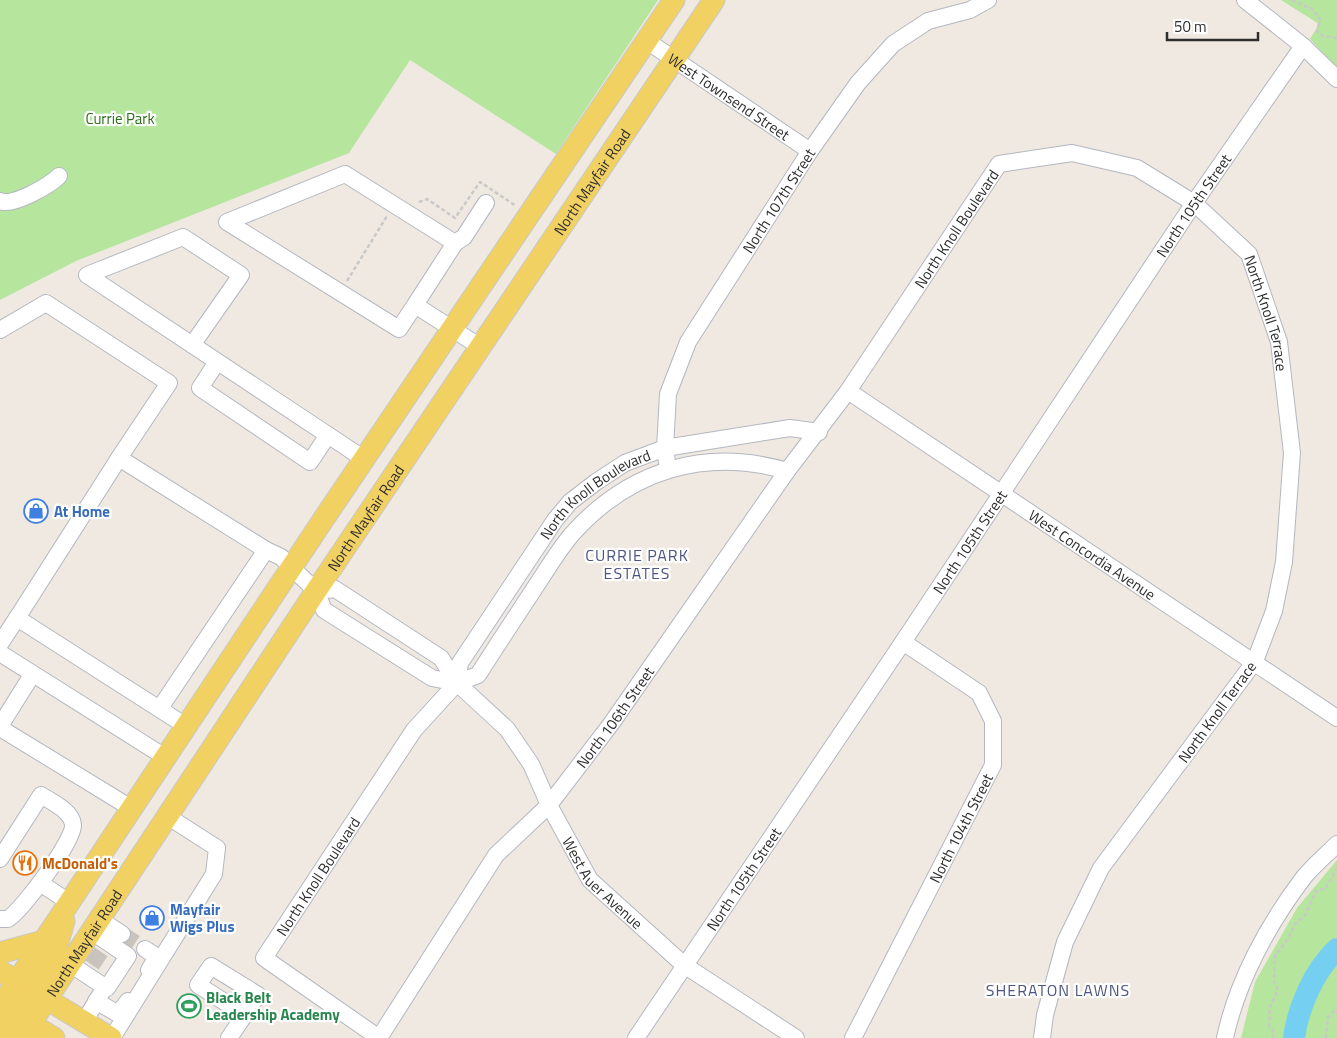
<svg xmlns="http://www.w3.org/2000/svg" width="1337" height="1038" font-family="'Titillium Web',sans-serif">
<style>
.green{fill:#b6e59e}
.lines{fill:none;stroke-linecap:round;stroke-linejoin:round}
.river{stroke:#75cff0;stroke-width:22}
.minor-tunnel{stroke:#c8c4bd;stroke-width:16;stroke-dasharray:16 8;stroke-linecap:butt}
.minor-casing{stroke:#b4b7c1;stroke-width:18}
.major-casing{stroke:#c9c9c9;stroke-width:23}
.path{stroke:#c9c9c9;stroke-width:2.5;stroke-dasharray:4 2.5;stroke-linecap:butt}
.minor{stroke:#fff;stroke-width:16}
.major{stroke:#f2d163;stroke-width:21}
.labels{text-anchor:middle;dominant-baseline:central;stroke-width:4.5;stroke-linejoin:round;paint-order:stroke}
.street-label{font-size:15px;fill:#2e2e2e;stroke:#fff}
.park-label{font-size:15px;fill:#2c6e1b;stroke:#fff}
.shop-label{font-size:15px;font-weight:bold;fill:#366cbe;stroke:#fff;text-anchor:start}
.food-label{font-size:15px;font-weight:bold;fill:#c56008;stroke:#fff;text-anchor:start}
.leisure-label{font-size:15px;font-weight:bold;fill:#27864d;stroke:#fff;text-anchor:start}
.neighbourhood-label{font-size:16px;letter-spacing:1px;fill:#4d5680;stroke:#fff}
</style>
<rect width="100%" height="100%" fill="#efe9e1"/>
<g class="green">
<polygon points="0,0 658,0 556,154 410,60 349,153 76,261 0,300"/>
<polygon points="1281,0 1337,0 1337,68 1310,39 1319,24"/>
<polygon points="1337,860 1337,1038 1241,1038 1255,982 1297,908"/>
</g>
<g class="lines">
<path class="river" d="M 1294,1038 C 1298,1007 1314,971 1337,949"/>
<g class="minor-tunnel">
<polyline points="122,934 145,949"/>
<polyline points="92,965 105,946"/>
</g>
<g class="minor-casing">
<g id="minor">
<polyline points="1245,0 1303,46 1337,79"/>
<path id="s1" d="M 647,41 L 810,151"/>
<path d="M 0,201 C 13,207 50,185 59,176"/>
<polyline points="455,243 464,237 486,203"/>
<polyline points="415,305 455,243 345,174 227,222 399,329 415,305 482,348"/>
<polyline points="0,330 46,303 169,383 119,458 266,550 281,557 316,591 324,610 432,678 457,683"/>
<polyline points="192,345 241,275 183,237 87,275 364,459"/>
<polyline points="217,362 200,388 310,462 328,435"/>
<path id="s2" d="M 848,391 L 1337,718"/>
<path id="s3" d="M 668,469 L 665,448 L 668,394 L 688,342 L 810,151 L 858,83 L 893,44 L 928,21 L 970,10 L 988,0"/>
<path id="s4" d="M 316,591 L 335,589 L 441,658 L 457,683 L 507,729 L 531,764 L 549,805 L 590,880 L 684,965 L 796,1038"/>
<polyline points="17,618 119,458"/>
<polyline points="0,644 17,618 186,726"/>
<polyline points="0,653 165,757"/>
<path id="s5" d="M 457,683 L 460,663 L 555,520 L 570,502 L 596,482 L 625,463 L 665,448 L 790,428 L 819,432"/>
<polyline points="160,708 266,550"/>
<polyline points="0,726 32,675"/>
<polyline points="0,728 131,808"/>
<path d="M 0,859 L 41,795 C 52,802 72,811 73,825 C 74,841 22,910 8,919 L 0,919"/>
<polyline points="40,883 69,902"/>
<polyline points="99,919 122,934"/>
<polyline points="145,949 157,957 149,970"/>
<polyline points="70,964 105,987"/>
<polyline points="96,1001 118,1014 128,1001"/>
<polyline points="84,1022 105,987 107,988 128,956 91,931"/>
<polyline points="112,1038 214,874 217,848 167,816"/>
<polyline points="229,1038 258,995 211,966 198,985 245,1015"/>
<path id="s6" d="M 379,1038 L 496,855 L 549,805 L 611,724 L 787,471 L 848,391 L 999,164 L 1072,153 L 1137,168 L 1194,203 L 1249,254 L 1279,342 L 1292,453 L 1284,562 L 1274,611 L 1255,661 L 1101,868 L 1065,942 L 1045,1015 L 1042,1038"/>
<path id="s7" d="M 379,1038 L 264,958 L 414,730 L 457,683 L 478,675 C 497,645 517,615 536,586 C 548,568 559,549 573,533 C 630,470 706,447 787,471"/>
<path id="s8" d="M 636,1038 L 903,642 L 1194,203 L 1303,46"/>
<path id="s9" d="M 853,1038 L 993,765 L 993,721 L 979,693 L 903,642"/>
<path d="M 1225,1038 C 1237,981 1269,923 1304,877 C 1314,865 1326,855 1337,844"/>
</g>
</g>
<g class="major-casing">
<g id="major">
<polyline points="0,953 43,941"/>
<polyline points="0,971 111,1038"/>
<polyline points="0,1005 54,1038"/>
<polyline points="33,1005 42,977 56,949 64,921"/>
<polyline points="0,1007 325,517 674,0"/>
<polyline points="0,1038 16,999"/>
<path id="s10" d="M 21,1038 L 316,591 L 714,0"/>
</g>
</g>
<g class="path">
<polyline points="1292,0 1312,9 1320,19 1317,32 1323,36 1337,38"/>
<polyline points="419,202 427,199 455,218 480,182 516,206"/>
<polyline points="347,281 387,216"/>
<polyline points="1272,1038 1274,1032 1269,1026 1270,1007 1278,990 1274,982 1275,956 1288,939 1295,924 1305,915 1316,891 1325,889 1337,868"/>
<polyline points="1326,1038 1328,1017 1337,1008"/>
</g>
<use href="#minor" class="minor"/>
<use href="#major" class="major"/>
</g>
<defs>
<g id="shop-ring" transform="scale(1.25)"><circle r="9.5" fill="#fff" stroke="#3f7fe0" stroke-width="1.5"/><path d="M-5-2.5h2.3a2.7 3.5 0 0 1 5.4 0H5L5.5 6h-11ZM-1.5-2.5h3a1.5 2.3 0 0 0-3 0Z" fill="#3f7fe0"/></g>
<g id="restaurant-ring" transform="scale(1.25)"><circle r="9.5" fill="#fff" stroke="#e8710a" stroke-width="1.5"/><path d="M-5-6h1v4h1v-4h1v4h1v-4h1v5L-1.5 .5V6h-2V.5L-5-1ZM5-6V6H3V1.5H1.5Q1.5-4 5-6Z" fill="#e8710a"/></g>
<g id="stadium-ring" transform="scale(1.25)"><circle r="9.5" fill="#fff" stroke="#2e9e5b" stroke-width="1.5"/><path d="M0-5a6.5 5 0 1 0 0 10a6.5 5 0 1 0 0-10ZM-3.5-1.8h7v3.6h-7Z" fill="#2e9e5b"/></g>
</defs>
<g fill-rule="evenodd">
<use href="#shop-ring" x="36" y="511"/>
<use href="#restaurant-ring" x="25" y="863"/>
<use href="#shop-ring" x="152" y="918"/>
<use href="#stadium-ring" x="189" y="1006"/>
</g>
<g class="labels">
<g class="street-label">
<text stroke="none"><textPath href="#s1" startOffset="99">West Townsend Street</textPath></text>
<text stroke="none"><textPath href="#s10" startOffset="1029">North Mayfair Road</textPath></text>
<text stroke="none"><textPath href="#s3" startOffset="299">North 107th Street</textPath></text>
<text stroke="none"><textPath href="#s8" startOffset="1002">North 105th Street</textPath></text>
<text stroke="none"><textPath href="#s6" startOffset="996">North Knoll Boulevard</textPath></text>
<text stroke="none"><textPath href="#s6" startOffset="1418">North Knoll Terrace</textPath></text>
<text stroke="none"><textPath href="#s5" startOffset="240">North Knoll Boulevard</textPath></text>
<text stroke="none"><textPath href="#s10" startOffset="624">North Mayfair Road</textPath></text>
<text stroke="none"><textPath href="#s8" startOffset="598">North 105th Street</textPath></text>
<text stroke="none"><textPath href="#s2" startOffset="294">West Concordia Avenue</textPath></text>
<text transform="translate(1217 712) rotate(-54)">North Knoll Terrace</text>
<text stroke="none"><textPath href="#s6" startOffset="400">North 106th Street</textPath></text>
<text stroke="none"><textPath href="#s9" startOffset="236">North 104th Street</textPath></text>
<text stroke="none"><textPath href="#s7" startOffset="238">North Knoll Boulevard</textPath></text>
<text stroke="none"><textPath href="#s8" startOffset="192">North 105th Street</textPath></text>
<text stroke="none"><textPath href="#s4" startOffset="426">West Auer Avenue</textPath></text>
<text stroke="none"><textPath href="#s10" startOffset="114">North Mayfair Road</textPath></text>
</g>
<g class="park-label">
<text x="120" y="118">Currie Park</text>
</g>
<g class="shop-label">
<text x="54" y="511">At Home</text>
<text x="170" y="909">Mayfair<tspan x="170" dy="17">Wigs Plus</tspan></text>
</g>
<g class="food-label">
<text x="42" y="863">McDonald's</text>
</g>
<g class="leisure-label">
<text x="206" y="997">Black Belt<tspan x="206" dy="17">Leadership Academy</tspan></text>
</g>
<g class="neighbourhood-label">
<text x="637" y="555">CURRIE PARK<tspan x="637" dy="18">ESTATES</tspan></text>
<text x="1058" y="990">SHERATON LAWNS</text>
</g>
</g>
<path d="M1167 32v8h91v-8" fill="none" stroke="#2e2e2e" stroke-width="2.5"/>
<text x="1174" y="32" font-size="15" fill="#2e2e2e" stroke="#ffffff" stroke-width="4" paint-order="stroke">50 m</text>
</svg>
